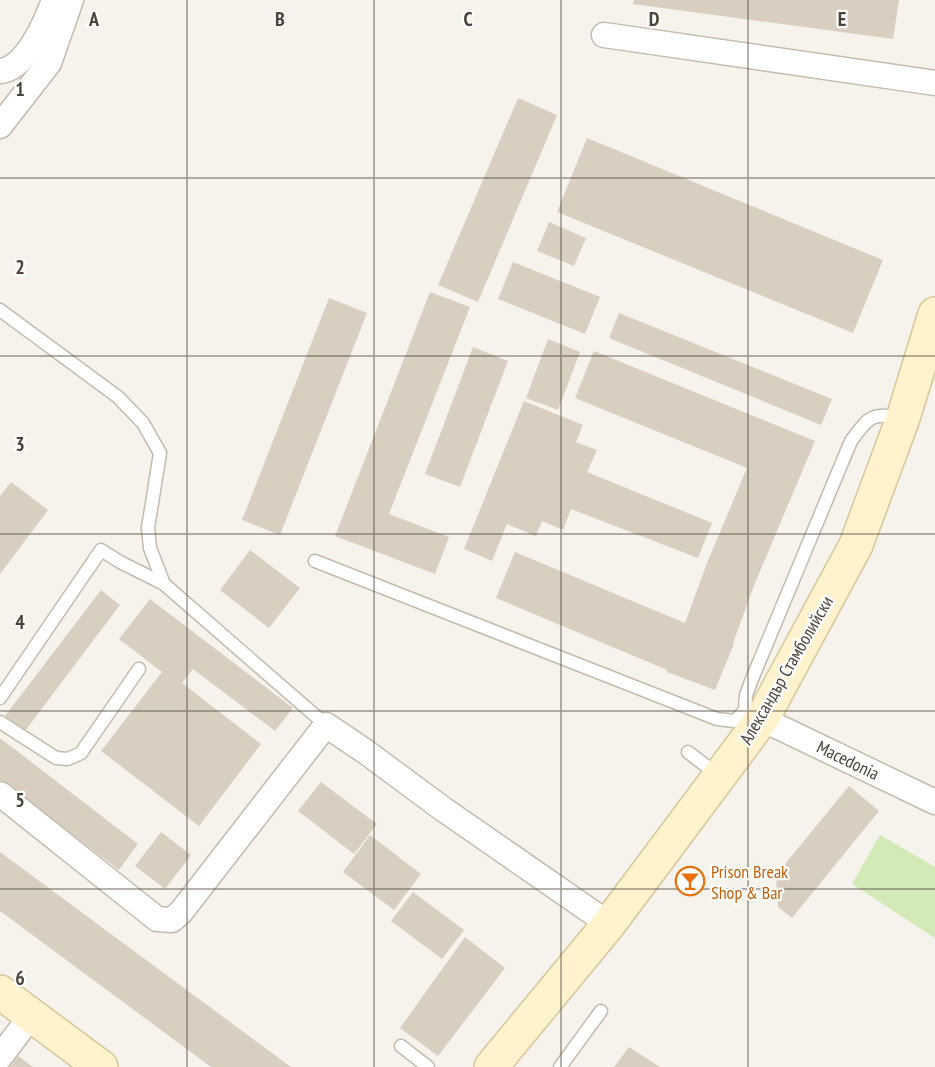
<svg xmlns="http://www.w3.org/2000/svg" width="935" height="1067" font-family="'PT Sans Narrow',sans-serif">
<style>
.green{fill:#d2eab5}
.building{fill:#d8cfc1}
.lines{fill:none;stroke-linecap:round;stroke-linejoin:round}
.lane-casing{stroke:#c2bbae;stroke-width:15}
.street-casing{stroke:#c2bbae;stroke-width:27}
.secondary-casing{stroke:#d6c79b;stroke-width:36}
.lane{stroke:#fff;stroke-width:12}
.street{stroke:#fff;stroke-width:24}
.secondary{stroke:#fff3cd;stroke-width:33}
.grid{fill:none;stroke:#4b4439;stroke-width:1.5;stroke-opacity:0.55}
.labels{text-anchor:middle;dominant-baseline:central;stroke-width:4.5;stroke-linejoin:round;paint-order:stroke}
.street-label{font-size:18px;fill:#4b4439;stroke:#fff}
.food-label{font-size:18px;fill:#c56008;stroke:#fff;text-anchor:start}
.grid-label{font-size:20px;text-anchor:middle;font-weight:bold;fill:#4b4439;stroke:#fff;stroke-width:4.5;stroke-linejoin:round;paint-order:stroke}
</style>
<rect width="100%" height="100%" fill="#f6f3ec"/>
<polygon class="green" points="880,835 935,867 935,938 852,884"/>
<g class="building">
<polygon points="634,0 899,0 893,39 633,4"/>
<polygon points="518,98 557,115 478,302 438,285"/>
<polygon points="587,138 883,260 853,333 557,212"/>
<polygon points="549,222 586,238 574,266 537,251"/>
<polygon points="513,262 600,297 585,334 498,299"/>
<polygon points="430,292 470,307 389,514 449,537 435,574 335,536"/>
<polygon points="329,298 367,313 280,535 242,520"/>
<polygon points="619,313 832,399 821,425 609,338"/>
<polygon points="548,339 580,352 558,410 526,398"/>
<polygon points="473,347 508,361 460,487 425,474"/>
<polygon points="594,351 815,441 755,583 733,643 734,644 715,690 667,672 667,670 496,598 515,552 685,623 707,563 747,468 575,398"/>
<polygon points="524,401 583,425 576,442 597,450 587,472 712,523 698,558 571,509 563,530 542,521 536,536 507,524 492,561 464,549"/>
<polygon points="11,482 48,510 0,574 0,496"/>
<polygon points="250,550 300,588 269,628 220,590"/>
<polygon points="101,590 120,605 25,731 5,716"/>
<polygon points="150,599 293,708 275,731 193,669 182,683 261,744 199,826 101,751 162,672 119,639"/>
<polygon points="0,738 138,844 119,870 0,780"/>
<polygon points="321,782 377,824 354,854 298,811"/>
<polygon points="849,786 879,811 792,918 778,907 776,875"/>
<polygon points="161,832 191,855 165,889 135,866"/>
<polygon points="370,835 421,874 394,910 343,872"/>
<polygon points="0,852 291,1067 211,1067 0,911"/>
<polygon points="413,892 464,930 442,959 391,921"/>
<polygon points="465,937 505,968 438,1056 400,1028"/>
<polygon points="629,1047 660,1067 614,1067"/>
<polygon points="18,1056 33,1067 10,1067"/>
</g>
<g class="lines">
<g class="lane-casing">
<g id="lane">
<polyline points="0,310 118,397 143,423 160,453 148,528 150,548 164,584"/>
<polyline points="315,561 717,719 735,721 745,710"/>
<polyline points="0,698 101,550 120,562 164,584 326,725"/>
<path d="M 751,714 L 745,710 L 746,695 L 752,679 L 851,441 C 869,417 871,412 902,418"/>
<polyline points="0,722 56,758 68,759 81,753 139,669"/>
<polyline points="688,752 719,776"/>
<polyline points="401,1046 428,1067"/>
<polyline points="560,1067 601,1011"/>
</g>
</g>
<g class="street-casing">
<g id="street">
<polyline points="604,35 935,83"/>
<path d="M 0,71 C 26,69 46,22 54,0"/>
<polyline points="0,126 49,63 71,0"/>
<polyline points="762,719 935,802"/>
<polyline points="0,794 157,919 172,920 181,912 326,725 366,752 443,809 609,924"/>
<polyline points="0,1057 31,1016"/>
</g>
</g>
<g class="secondary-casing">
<g id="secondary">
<polyline points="0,992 101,1067"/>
<polyline points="491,1067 609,924 762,719 856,545 903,418 935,314"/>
</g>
</g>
<use href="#lane" class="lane"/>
<use href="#street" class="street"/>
<use href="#secondary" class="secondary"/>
</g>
<path class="grid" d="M 187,0 L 187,1067M 374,0 L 374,1067M 561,0 L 561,1067M 748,0 L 748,1067M 0,178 L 935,178M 0,356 L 935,356M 0,534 L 935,534M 0,711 L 935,711M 0,889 L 935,889"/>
<defs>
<g id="bar-ring" transform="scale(1.5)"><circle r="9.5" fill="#fff" stroke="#e8710a" stroke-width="1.5"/><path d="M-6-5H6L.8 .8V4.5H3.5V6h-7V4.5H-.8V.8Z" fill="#e8710a"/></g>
</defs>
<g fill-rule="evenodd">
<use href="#bar-ring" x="690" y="881"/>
</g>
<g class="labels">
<g class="street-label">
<text transform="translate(786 670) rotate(-60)">Александър Стамболийски</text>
<text transform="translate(848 760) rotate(26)">Macedonia</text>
</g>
<g class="food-label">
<text x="711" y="871">Prison Break<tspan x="711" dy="21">Shop &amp; Bar</tspan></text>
</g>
</g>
<g class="grid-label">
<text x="94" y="26">A</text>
<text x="280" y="26">B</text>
<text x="468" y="26">C</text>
<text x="654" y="26">D</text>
<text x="842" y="26">E</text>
<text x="20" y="96">1</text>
<text x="20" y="274">2</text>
<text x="20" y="451">3</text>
<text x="20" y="629">4</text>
<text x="20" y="807">5</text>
<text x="20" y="985">6</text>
</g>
</svg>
